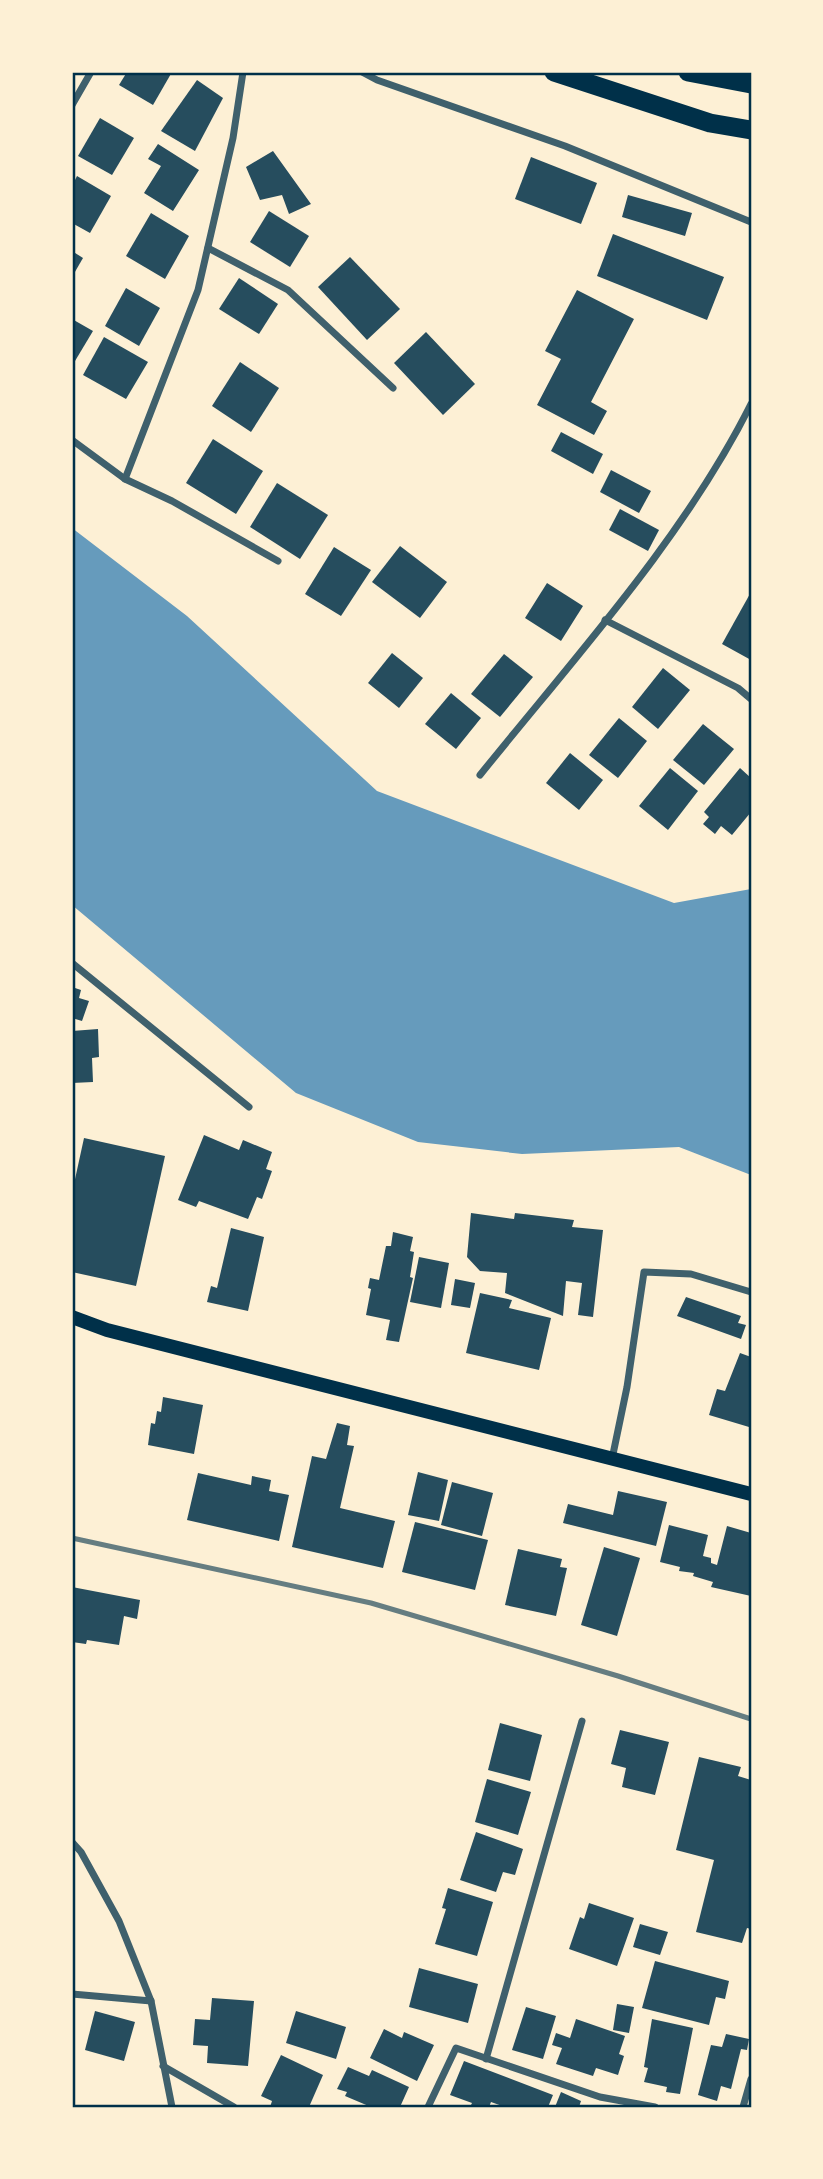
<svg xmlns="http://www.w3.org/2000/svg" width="823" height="2179" font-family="Quicksand,sans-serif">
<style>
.water{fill:#669bbc}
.building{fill:#264d5e}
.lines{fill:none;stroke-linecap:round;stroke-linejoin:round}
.minor{stroke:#3f606c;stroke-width:7}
.secondary{stroke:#003049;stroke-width:14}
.trunk{stroke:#003049;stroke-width:19}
.rail{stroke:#657d81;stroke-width:5}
.neatline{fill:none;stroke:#003049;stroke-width:2.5}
</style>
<rect width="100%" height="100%" fill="#fdf0d5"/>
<polygon class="water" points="72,528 187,616 377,791 674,903 751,889 751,1175 679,1147 522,1154 418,1142 296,1093 72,905"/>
<g class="building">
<polygon points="127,72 172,72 153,105 119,85"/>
<polygon points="197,80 223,98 195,151 161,131"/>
<polygon points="100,118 134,138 112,175 78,156"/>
<polygon points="158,144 199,170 173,211 144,193 161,166 148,159"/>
<polygon points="273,151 311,204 289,214 282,195 260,200 246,167"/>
<polygon points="531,157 597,183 581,224 515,199"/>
<polygon points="77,176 111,196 90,233 72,223 72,186"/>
<polygon points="628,195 692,213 685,236 622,217"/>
<polygon points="269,211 309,236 290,267 250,242"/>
<polygon points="151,213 189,236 165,279 126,256"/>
<polygon points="613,234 724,277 707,320 597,276"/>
<polygon points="72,251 83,258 72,277"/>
<polygon points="350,257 400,309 367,340 318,287"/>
<polygon points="239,278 278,304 259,334 219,309"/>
<polygon points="126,288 160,308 139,346 105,326"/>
<polygon points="577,290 634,319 591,402 607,411 594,435 537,405 561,359 545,351"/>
<polygon points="72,319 93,331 72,366"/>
<polygon points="426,332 475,384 443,415 394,363"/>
<polygon points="104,337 148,362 126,399 83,375"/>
<polygon points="240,362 279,388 251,432 212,406"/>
<polygon points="561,432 603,454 593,474 551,451"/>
<polygon points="213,439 263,471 236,514 186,483"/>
<polygon points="611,470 651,491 639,513 600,492"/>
<polygon points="277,483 328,515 300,559 250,527"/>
<polygon points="620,509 659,530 648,551 609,530"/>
<polygon points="400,546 447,582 420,618 372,582"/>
<polygon points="334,547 371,570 341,616 305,594"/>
<polygon points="547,583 583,606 561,641 525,618"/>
<polygon points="751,592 751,660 722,644"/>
<polygon points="392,653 423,678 399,708 368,683"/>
<polygon points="504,654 533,677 500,717 471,694"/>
<polygon points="663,668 690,690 658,729 632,707"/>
<polygon points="451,693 481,718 456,749 425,724"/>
<polygon points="619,718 647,741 618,778 589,755"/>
<polygon points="703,724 734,749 704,785 673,760"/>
<polygon points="570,753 603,780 579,810 546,783"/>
<polygon points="670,768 698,791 668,830 639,806"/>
<polygon points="740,768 751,778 751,812 732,835 721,826 715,834 703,824 709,817 704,812"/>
<polygon points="72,987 81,990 79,998 89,1001 82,1021 72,1018"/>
<polygon points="98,1029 99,1057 92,1058 93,1082 72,1083 72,1031"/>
<polygon points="204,1135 239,1150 243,1140 272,1152 266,1169 272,1171 262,1199 257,1197 248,1219 199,1201 196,1207 178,1200"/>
<polygon points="84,1138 165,1156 136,1286 72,1272 72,1193"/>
<polygon points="471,1213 514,1219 515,1213 574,1220 572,1227 603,1230 593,1317 578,1315 582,1283 566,1281 563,1316 505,1293 507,1273 480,1271 467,1257"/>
<polygon points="231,1228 264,1237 248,1311 207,1302 211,1286 217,1288"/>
<polygon points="393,1232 413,1237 410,1251 414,1252 410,1277 413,1278 399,1342 386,1340 390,1320 366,1315 371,1289 368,1288 370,1278 379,1280 386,1246 391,1246"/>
<polygon points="419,1257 449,1263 441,1308 410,1302"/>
<polygon points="455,1279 475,1283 470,1308 451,1305"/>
<polygon points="480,1293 512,1300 509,1308 551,1318 539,1370 466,1353"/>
<polygon points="686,1297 741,1316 738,1323 746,1325 741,1339 677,1316"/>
<polygon points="740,1353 751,1357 751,1421 749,1427 709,1415 717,1389 725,1391"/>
<polygon points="163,1397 203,1405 194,1454 148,1445 151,1423 155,1424 157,1411 161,1412"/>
<polygon points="337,1423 350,1426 347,1445 354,1446 340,1508 395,1521 383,1568 292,1547 312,1456 326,1459"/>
<polygon points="418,1472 448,1480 439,1521 408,1515"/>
<polygon points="198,1473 251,1485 252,1476 271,1480 269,1491 289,1495 279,1541 187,1520"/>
<polygon points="452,1482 493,1493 482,1536 441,1525"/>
<polygon points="618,1491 667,1502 656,1546 563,1523 568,1504 613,1515"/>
<polygon points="415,1522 488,1540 475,1590 402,1572"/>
<polygon points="669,1525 708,1535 703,1556 711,1558 711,1563 717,1565 727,1526 751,1533 751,1596 711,1587 713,1582 693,1576 694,1573 679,1571 680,1567 660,1562"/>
<polygon points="604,1547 640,1558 617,1636 581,1625"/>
<polygon points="518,1549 562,1559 560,1567 567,1568 556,1616 505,1605"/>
<polygon points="72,1587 140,1600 137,1619 124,1616 119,1645 87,1640 86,1644 72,1642"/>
<polygon points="500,1723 542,1735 530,1781 488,1770"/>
<polygon points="620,1730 669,1742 655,1795 622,1787 626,1768 611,1764"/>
<polygon points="699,1757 741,1767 738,1776 751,1780 751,1929 747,1928 742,1943 696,1932 714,1860 676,1850"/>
<polygon points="487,1779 531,1792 518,1835 475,1822"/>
<polygon points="476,1832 523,1849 515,1875 503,1872 496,1892 460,1880"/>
<polygon points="448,1888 493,1902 477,1956 435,1944 446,1909 442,1908"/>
<polygon points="589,1903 634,1918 617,1966 569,1949 580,1917 584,1919"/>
<polygon points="640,1924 668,1932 660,1955 633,1947"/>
<polygon points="655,1961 729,1981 725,1999 716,1997 709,2025 642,2008"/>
<polygon points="419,1968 478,1984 468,2023 409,2007"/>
<polygon points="212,1998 254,2001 248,2066 207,2063 208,2046 193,2045 195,2019 210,2020"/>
<polygon points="617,2004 634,2007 629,2033 613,2030"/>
<polygon points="526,2007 556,2016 543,2059 512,2050"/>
<polygon points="95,2011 135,2022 124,2061 85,2050"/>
<polygon points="296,2011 346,2027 336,2059 286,2043"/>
<polygon points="576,2019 625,2036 619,2054 624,2056 618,2075 596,2068 593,2076 556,2064 562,2048 552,2045 556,2033 570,2038"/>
<polygon points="652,2019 693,2028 680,2094 666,2092 667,2087 644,2082 648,2068 644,2067"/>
<polygon points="384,2029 402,2038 404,2032 434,2045 417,2081 370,2058"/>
<polygon points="726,2034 749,2039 747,2050 741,2049 731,2089 721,2086 717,2101 698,2095 711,2045 722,2047"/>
<polygon points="281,2055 323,2075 309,2107 270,2107 272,2101 261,2096"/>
<polygon points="464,2061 553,2095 548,2107 505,2107 491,2102 489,2107 470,2107 472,2103 450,2095"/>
<polygon points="348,2067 369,2076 372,2070 409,2087 400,2107 371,2107 345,2096 347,2092 337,2089"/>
<polygon points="561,2092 581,2101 579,2107 555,2107"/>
</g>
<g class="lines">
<g class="minor">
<polyline points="362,72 377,80 565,146 751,222"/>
<polyline points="72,105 91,72"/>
<polyline points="208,248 288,290 393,388"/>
<polyline points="72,440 125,479 172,501 278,561"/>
<polyline points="125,479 198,290 233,138 243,72"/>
<polyline points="605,620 738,688 751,699"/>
<path d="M 480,775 C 574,658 684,538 751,404"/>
<polyline points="72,963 249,1107"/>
<polyline points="612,1459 627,1387 644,1272 691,1274 751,1292"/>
<polyline points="72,1842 81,1852 119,1921 151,2001 172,2107"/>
<polyline points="72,1994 151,2001"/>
<polyline points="486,2059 582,1721"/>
<polyline points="163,2066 234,2107"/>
<polyline points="428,2107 456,2048 600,2097 655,2107"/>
<polyline points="743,2107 751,2079"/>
</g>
<polyline class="secondary" points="72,1317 107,1330 751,1494"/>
<g class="trunk">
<polyline points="554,72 710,123 751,130"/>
<polyline points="688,72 751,84"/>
</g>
<polyline class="rail" points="72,1538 371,1603 618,1676 751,1719"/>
</g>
<rect width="823" height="2179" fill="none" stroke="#fdf0d5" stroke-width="147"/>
<rect x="74" y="74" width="676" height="2032" class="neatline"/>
</svg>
